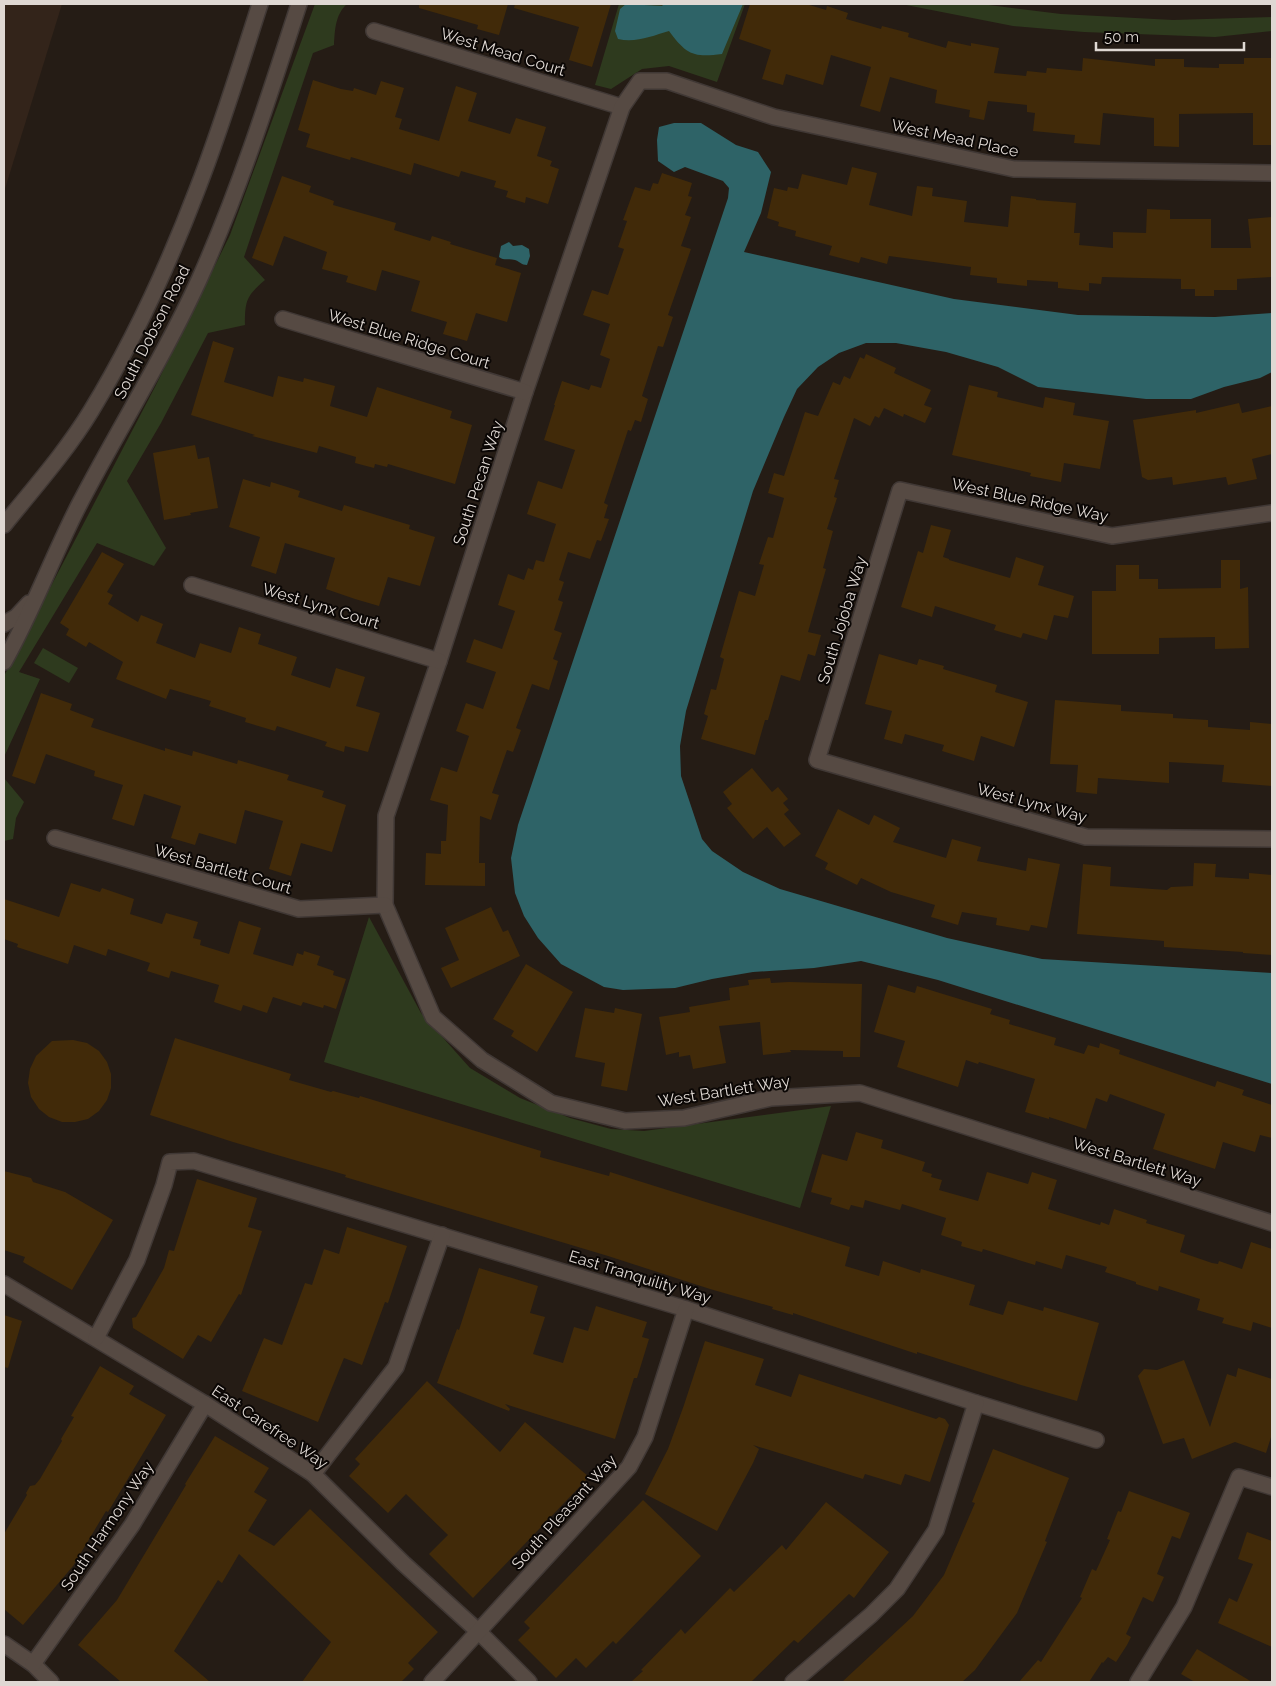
<svg xmlns="http://www.w3.org/2000/svg" width="1276" height="1686" font-family="Raleway,sans-serif">
<style>
.built{fill:#33241a}
.green{fill:#2e3a1e}
.water{fill:#2e6367}
.building{fill:#412a09}
.lines{fill:none;stroke-linecap:round;stroke-linejoin:round}
.minor-casing{stroke:#403835;stroke-width:18}
.minor{stroke:#564a43;stroke-width:15}
.labels{text-anchor:middle;dominant-baseline:central;stroke-width:4;stroke-linejoin:round;paint-order:stroke}
.street-label{font-size:16px;fill:#dfd8d3;stroke:#0b0705}
</style>
<rect width="100%" height="100%" fill="#251c15"/>
<polygon class="built" points="4,4 62,4 4,192"/>
<g class="green">
<path d="M 315,4 L 347,4 C 335,15 335,30 334,45 L 313,53 L 244,257 L 265,280 C 246,296 245,301 245,325 L 208,333 L 161,423 L 127,481 L 166,548 L 154,566 L 97,543 L 19,672 L 40,679 L 4,757 L 4,676 L 156,385 L 230,235 Z"/>
<polygon points="619,4 745,4 717,82 669,66 642,69 611,89 595,85"/>
<polygon points="901,4 981,4 1061,14 1173,20 1272,17 1272,31 1215,37 1084,32 1013,26"/>
<polygon points="43,648 78,668 69,683 34,663"/>
<polygon points="4,778 24,802 16,818 13,839 4,841"/>
<polygon points="369,917 421,1013 470,1068 520,1098 570,1118 611,1129 644,1131 831,1106 800,1208 324,1062"/>
</g>
<g class="water">
<path d="M 626,4 L 662,6 L 664,4 L 743,4 L 722,54 C 693,58 686,54 669,31 C 652,36 636,43 618,39 L 615,31 L 620,9 Z"/>
<polygon points="674,123 701,123 736,145 758,152 771,172 761,213 744,252 954,299 1078,315 1215,317 1272,313 1272,372 1260,378 1224,387 1191,399 1146,399 1038,387 998,367 946,352 896,343 866,343 839,353 818,367 797,389 784,417 753,491 686,711 680,746 681,776 702,839 712,851 743,872 780,889 947,938 1042,959 1272,973 1272,1084 938,980 861,961 814,968 753,972 712,979 675,988 623,990 604,987 561,964 538,938 524,916 515,893 511,858 518,825 728,198 729,188 723,181 685,167 674,172 658,161 657,140 659,127"/>
<path d="M 509,242 L 513,246 L 522,245 L 529,249 L 530,256 L 527,265 C 521,265 521,262 515,260 C 509,258 504,261 499,257 L 501,246 Z"/>
</g>
<g class="building">
<polygon points="419,4 508,4 499,35 477,29 478,25 419,8"/>
<polygon points="515,4 611,4 592,67 569,60 579,27 514,8"/>
<polygon points="750,4 806,4 826,10 827,6 848,13 846,19 881,29 882,26 909,33 908,37 946,48 948,41 971,46 971,43 999,48 994,73 1026,76 1027,71 1046,73 1047,68 1082,71 1083,58 1155,66 1155,59 1184,59 1184,67 1219,68 1219,64 1244,64 1244,58 1272,58 1272,145 1253,145 1253,113 1179,114 1179,147 1154,146 1154,118 1103,113 1100,145 1074,143 1075,135 1033,131 1035,113 1027,112 1027,105 988,101 984,120 969,117 970,110 935,103 937,90 890,77 880,112 860,106 871,67 831,55 823,85 786,74 783,85 762,79 771,50 739,39"/>
<polygon points="313,80 341,89 353,91 354,88 376,95 381,81 404,88 395,117 402,119 399,129 439,141 456,86 477,93 468,121 510,134 516,118 546,127 537,156 552,161 550,166 559,169 548,204 526,197 525,203 506,197 508,191 494,187 496,181 461,171 459,177 414,163 411,175 351,157 350,160 306,147 310,134 298,130"/>
<polygon points="852,167 877,173 869,205 912,216 917,186 933,188 932,196 967,201 964,222 1008,227 1011,196 1036,199 1036,200 1076,203 1074,233 1080,233 1079,245 1113,248 1113,232 1146,233 1147,209 1170,210 1170,219 1211,219 1211,248 1251,248 1248,219 1272,217 1272,277 1237,279 1237,290 1214,290 1214,296 1195,296 1195,289 1181,289 1181,279 1102,277 1101,284 1089,283 1089,291 1058,288 1058,282 1027,280 1027,286 997,283 997,278 970,275 971,267 889,256 887,264 861,257 859,263 829,255 832,246 795,236 796,231 778,226 779,222 767,218 774,188 787,191 788,187 798,189 802,174 847,185"/>
<polygon points="662,173 692,183 688,196 692,197 685,215 691,217 681,246 691,249 668,315 673,317 663,347 658,346 642,396 648,399 641,422 635,420 631,431 628,430 604,503 608,505 604,518 609,519 601,541 597,540 590,559 568,552 559,580 564,582 558,600 563,602 554,630 562,633 553,659 558,661 549,690 532,684 516,728 521,730 513,752 507,750 492,793 499,795 491,820 480,816 479,863 485,863 485,886 425,885 426,853 441,854 441,841 446,841 448,805 430,800 441,767 457,772 469,736 456,731 466,703 483,709 496,672 466,662 474,639 502,649 515,611 498,605 508,574 524,580 528,568 533,570 536,560 544,562 556,524 527,514 538,481 562,489 575,450 544,440 555,405 554,405 562,381 589,390 591,385 601,388 610,359 600,355 610,324 583,315 592,290 608,295 624,249 618,247 627,221 623,220 635,187 650,191 653,183 658,184"/>
<polygon points="282,176 311,186 309,192 334,201 333,205 396,223 394,230 430,241 432,236 451,242 450,244 497,258 495,265 521,273 507,322 476,313 467,341 443,334 447,322 411,311 420,281 382,270 376,291 346,282 348,276 322,269 327,252 284,236 273,266 252,258"/>
<polygon points="213,341 234,348 224,382 273,397 278,376 303,382 304,378 335,386 330,406 367,417 377,387 452,411 450,418 472,425 455,484 388,464 387,467 375,464 374,468 355,463 356,457 319,446 317,453 252,436 255,435 191,415"/>
<polygon points="866,354 896,368 894,373 931,390 924,405 932,408 925,423 904,414 903,417 884,408 879,418 875,416 870,426 854,418 834,479 839,480 834,497 837,498 827,529 833,531 823,568 826,569 808,632 821,635 815,656 808,654 800,681 781,675 768,720 765,720 755,755 701,739 708,716 704,714 711,689 716,690 724,659 720,657 739,591 755,596 764,565 759,564 768,537 773,538 784,498 768,493 774,473 784,476 805,412 818,416 833,382 840,385 844,376 850,379 860,357 864,359"/>
<polygon points="969,385 998,392 997,397 1043,408 1045,397 1075,403 1073,415 1109,421 1100,469 1064,463 1061,482 1030,476 1031,473 952,455"/>
<polygon points="1239,403 1242,413 1272,406 1272,454 1252,459 1257,479 1228,485 1226,477 1173,485 1172,477 1148,480 1142,477 1133,420 1196,410 1196,413"/>
<polygon points="195,445 198,459 209,457 218,508 190,513 191,515 164,520 153,453"/>
<polygon points="243,479 270,487 271,482 300,491 298,497 342,511 344,505 380,516 410,525 409,529 435,537 420,586 388,577 379,606 355,599 326,589 335,558 285,543 276,574 251,566 260,537 229,527"/>
<polygon points="931,525 951,530 943,557 949,559 949,560 1010,578 1016,557 1044,566 1038,585 1074,596 1068,618 1054,615 1047,640 1023,633 1021,638 994,630 996,625 935,606 932,617 901,607 918,551 923,553"/>
<polygon points="102,552 124,564 107,592 113,595 108,604 138,622 141,615 163,624 156,643 195,658 200,643 231,653 239,627 261,634 258,644 297,657 291,675 330,688 336,668 365,677 356,706 380,713 368,752 345,746 344,752 325,746 327,742 277,726 275,731 245,722 246,718 209,706 211,701 170,689 166,699 116,679 123,662 89,642 86,647 66,635 69,629 60,623"/>
<polygon points="1221,560 1240,560 1240,589 1248,587 1249,648 1215,649 1215,637 1159,638 1159,654 1092,654 1092,591 1116,591 1116,565 1139,565 1139,579 1158,579 1158,589 1221,588"/>
<polygon points="879,654 917,665 919,659 944,666 943,669 997,685 995,692 1028,702 1014,747 981,736 974,761 942,751 944,745 905,734 902,744 884,739 892,711 865,704"/>
<polygon points="41,693 72,704 70,710 94,719 91,727 165,751 165,748 192,756 193,751 237,764 238,760 289,775 287,780 324,791 322,797 346,805 332,852 301,843 291,876 269,869 283,821 245,810 236,844 199,833 195,845 171,838 181,806 144,794 134,826 112,819 123,785 94,776 95,771 46,754 35,784 12,776"/>
<polygon points="1055,700 1121,705 1121,711 1173,714 1173,718 1208,720 1208,727 1250,730 1250,722 1272,724 1272,786 1222,782 1224,765 1169,762 1169,783 1098,778 1097,794 1076,792 1078,765 1050,764"/>
<polygon points="752,768 772,792 778,787 788,799 783,803 789,810 784,814 801,834 784,847 767,827 753,839 727,808 732,804 723,792"/>
<polygon points="838,809 869,825 874,815 900,828 893,842 946,858 952,839 981,847 977,861 1026,871 1028,858 1060,864 1047,928 1031,925 1029,931 996,925 997,918 962,912 958,925 931,917 935,905 891,892 861,878 857,885 825,869 828,863 815,856"/>
<polygon points="1194,863 1216,864 1215,877 1249,879 1249,873 1272,875 1272,955 1243,953 1243,952 1164,947 1164,941 1077,934 1083,864 1111,867 1110,886 1167,890 1171,887 1193,886"/>
<polygon points="71,883 100,892 102,888 134,899 130,914 162,924 166,913 198,922 193,938 201,940 200,945 229,954 239,921 261,928 253,954 293,966 297,953 303,955 304,951 320,956 317,965 334,971 333,975 346,979 336,1009 324,1005 323,1008 303,1002 301,1006 273,997 267,1013 243,1005 241,1011 214,1002 219,985 171,971 169,978 147,971 150,963 108,949 106,956 74,945 68,964 17,947 18,944 4,939 4,899 59,917"/>
<polygon points="491,907 503,932 508,930 520,956 451,988 441,968 459,960 445,928"/>
<polygon points="526,964 573,992 537,1052 511,1036 514,1031 493,1019"/>
<polygon points="770,978 771,983 789,982 862,984 860,1057 843,1057 843,1051 790,1050 791,1052 763,1055 760,1022 719,1026 726,1063 693,1069 690,1055 679,1057 679,1052 666,1055 659,1017 690,1012 689,1007 730,1000 729,988 749,985 748,980"/>
<polygon points="888,985 915,993 917,986 992,1009 990,1014 1010,1020 1009,1024 1056,1038 1054,1045 1084,1054 1088,1045 1099,1048 1100,1043 1120,1050 1119,1054 1215,1087 1217,1081 1244,1090 1242,1095 1272,1105 1272,1138 1260,1135 1255,1152 1223,1142 1215,1169 1153,1149 1165,1114 1110,1094 1107,1102 1096,1098 1086,1129 1049,1117 1049,1119 1025,1112 1035,1079 979,1062 978,1064 966,1060 958,1087 897,1067 905,1041 874,1032"/>
<polygon points="585,1008 614,1013 615,1008 642,1014 627,1091 601,1086 605,1063 575,1057"/>
<polygon points="175,1038 291,1074 289,1080 331,1092 333,1091 359,1098 360,1096 541,1151 540,1157 609,1176 610,1172 850,1247 845,1266 879,1276 883,1261 920,1273 921,1269 975,1285 969,1305 1003,1315 1008,1301 1043,1311 1044,1307 1099,1323 1077,1401 1021,1385 917,1352 917,1354 793,1313 793,1315 772,1309 773,1307 710,1289 608,1256 345,1177 346,1175 233,1142 150,1115"/>
<polygon points="73,1040 87,1043 99,1051 107,1062 111,1074 111,1088 107,1100 99,1111 88,1119 75,1122 62,1122 49,1117 39,1109 31,1097 28,1083 30,1069 36,1056 52,1041"/>
<polygon points="856,1132 883,1140 881,1148 925,1162 922,1171 932,1174 931,1177 942,1180 939,1190 978,1201 987,1172 1028,1184 1032,1172 1057,1180 1048,1209 1100,1225 1101,1222 1109,1225 1114,1209 1147,1220 1146,1223 1185,1235 1180,1252 1212,1263 1218,1264 1219,1261 1242,1269 1251,1242 1272,1249 1272,1328 1253,1322 1251,1331 1222,1323 1224,1318 1197,1310 1200,1299 1159,1286 1158,1291 1136,1284 1136,1282 1105,1272 1107,1267 1066,1255 1062,1269 1036,1261 1035,1265 983,1249 982,1252 961,1246 962,1242 941,1235 946,1218 902,1204 900,1210 865,1200 863,1208 851,1205 849,1210 830,1204 832,1198 811,1192 822,1154 847,1161"/>
<polygon points="4,1171 31,1178 33,1182 65,1192 113,1220 72,1290 23,1262 25,1257 4,1250"/>
<polygon points="197,1179 257,1198 248,1227 262,1231 241,1295 239,1294 211,1342 198,1335 183,1359 133,1328 132,1318 136,1317 164,1268 169,1250 174,1251"/>
<polygon points="347,1227 407,1246 388,1303 385,1302 362,1365 344,1358 318,1422 242,1391 264,1338 282,1345 305,1283 312,1285 324,1249 339,1254"/>
<polygon points="479,1268 538,1286 530,1313 545,1317 533,1354 563,1363 574,1327 588,1331 596,1306 647,1322 642,1337 649,1339 637,1378 634,1378 615,1439 505,1404 510,1409 509,1411 437,1383 457,1329 459,1330"/>
<polygon points="4,1315 22,1321 8,1368 4,1367"/>
<polygon points="705,1341 764,1359 755,1385 791,1397 799,1374 936,1419 939,1417 945,1419 949,1425 930,1482 905,1474 901,1485 865,1474 863,1479 753,1445 759,1449 753,1463 717,1531 645,1494 668,1449 684,1405"/>
<polygon points="1184,1360 1210,1427 1227,1374 1236,1377 1238,1368 1272,1379 1272,1434 1266,1453 1235,1442 1192,1459 1184,1438 1163,1444 1138,1376 1144,1369 1157,1370"/>
<polygon points="100,1366 134,1386 129,1394 166,1415 108,1512 106,1511 73,1566 23,1625 4,1609 4,1534 27,1495 26,1493 30,1486 35,1485 40,1479 62,1441 61,1439 74,1417 71,1416"/>
<polygon points="427,1381 500,1452 525,1422 589,1477 473,1598 429,1554 448,1535 406,1494 388,1513 349,1476 360,1464 355,1459"/>
<polygon points="215,1436 269,1468 254,1492 267,1500 248,1531 274,1546 310,1509 438,1632 408,1663 414,1669 401,1682 302,1682 331,1642 239,1554 222,1583 218,1580 174,1651 210,1682 121,1682 78,1645 117,1600 186,1485 185,1484"/>
<polygon points="993,1449 1069,1478 1045,1541 1047,1542 1017,1613 975,1670 962,1682 842,1682 913,1616 944,1575 975,1503 972,1502"/>
<polygon points="1129,1491 1190,1513 1180,1539 1172,1536 1157,1574 1164,1577 1153,1602 1143,1597 1126,1634 1131,1637 1127,1645 1116,1662 1108,1657 1103,1663 1102,1662 1089,1682 1019,1682 1038,1660 1041,1662 1082,1598 1080,1597 1092,1569 1096,1571 1110,1540 1107,1539 1118,1511 1121,1512"/>
<polygon points="643,1500 701,1556 616,1644 613,1641 586,1668 576,1658 556,1678 518,1640 530,1628 524,1622"/>
<polygon points="826,1502 889,1552 854,1598 849,1594 798,1643 794,1640 751,1682 631,1682 643,1671 641,1670 681,1629 685,1634 730,1588 734,1592 782,1545 786,1550"/>
<polygon points="1247,1532 1272,1541 1272,1647 1218,1623 1229,1598 1237,1602 1253,1564 1238,1559"/>
<polygon points="1197,1649 1252,1682 1195,1682 1181,1674"/>
</g>
<g class="lines">
<g class="minor-casing">
<g id="minor">
<polyline points="374,31 622,107"/>
<polyline points="1272,173 1014,169 774,117 667,81 640,81 622,107 525,392 439,661 386,816 385,905 433,1017 482,1060 551,1103 625,1121 684,1118 771,1098 860,1093 1272,1223"/>
<polyline points="283,319 525,392"/>
<polyline points="1272,513 1112,536 900,490 817,760 1086,837 1272,839"/>
<path d="M 4,525 C 33,489 66,452 91,411 C 133,342 168,266 197,190 C 221,129 240,66 260,4"/>
<polyline points="192,585 439,661"/>
<polyline points="4,624 16,617 29,603"/>
<path d="M 4,662 C 33,611 53,555 80,503 C 119,428 164,357 199,280 C 239,191 269,97 299,4"/>
<polyline points="55,838 299,909 385,905"/>
<polyline points="4,1284 205,1404 313,1474 403,1563 479,1632 529,1682"/>
<polyline points="96,1338 137,1260 164,1185 170,1162 194,1161 686,1309 976,1403 1096,1440"/>
<polyline points="313,1474 396,1367 442,1235"/>
<polyline points="4,1644 33,1664 51,1682"/>
<polyline points="33,1664 132,1525 205,1404"/>
<polyline points="432,1682 629,1467 645,1437 686,1309"/>
<polyline points="793,1682 871,1615 897,1589 936,1530 976,1403"/>
<polyline points="1138,1682 1184,1607 1239,1477 1272,1487"/>
</g>
</g>
<use href="#minor" class="minor"/>
</g>
<g class="labels">
<g class="street-label">
<text transform="translate(503 52) rotate(17)">West Mead Court</text>
<text transform="translate(955 138) rotate(12)">West Mead Place</text>
<text transform="translate(152 332) rotate(-63)">South Dobson Road</text>
<text transform="translate(409 339) rotate(17)">West Blue Ridge Court</text>
<text transform="translate(478 483) rotate(-72)">South Pecan Way</text>
<text transform="translate(1030 500) rotate(12)">West Blue Ridge Way</text>
<text transform="translate(321 606) rotate(17)">West Lynx Court</text>
<text transform="translate(842 620) rotate(-73)">South Jojoba Way</text>
<text transform="translate(1032 803) rotate(15)">West Lynx Way</text>
<text transform="translate(223 869) rotate(16)">West Bartlett Court</text>
<text transform="translate(724 1091) rotate(-9)">West Bartlett Way</text>
<text transform="translate(1137 1162) rotate(17)">West Bartlett Way</text>
<text transform="translate(640 1277) rotate(17)">East Tranquility Way</text>
<text transform="translate(270 1427) rotate(34)">East Carefree Way</text>
<text transform="translate(564 1512) rotate(-48)">South Pleasant Way</text>
<text transform="translate(107 1526) rotate(-56)">South Harmony Way</text>
</g>
</g>
<rect width="1276" height="1686" fill="none" stroke="#dfd8d3" stroke-width="10"/>
<path d="M1096 42v8h148v-8" fill="none" stroke="#dfd8d3" stroke-width="2.5"/>
<text x="1104" y="42" font-size="15" fill="#dfd8d3" stroke="#0b0705" stroke-width="4" paint-order="stroke">50 m</text>
</svg>
